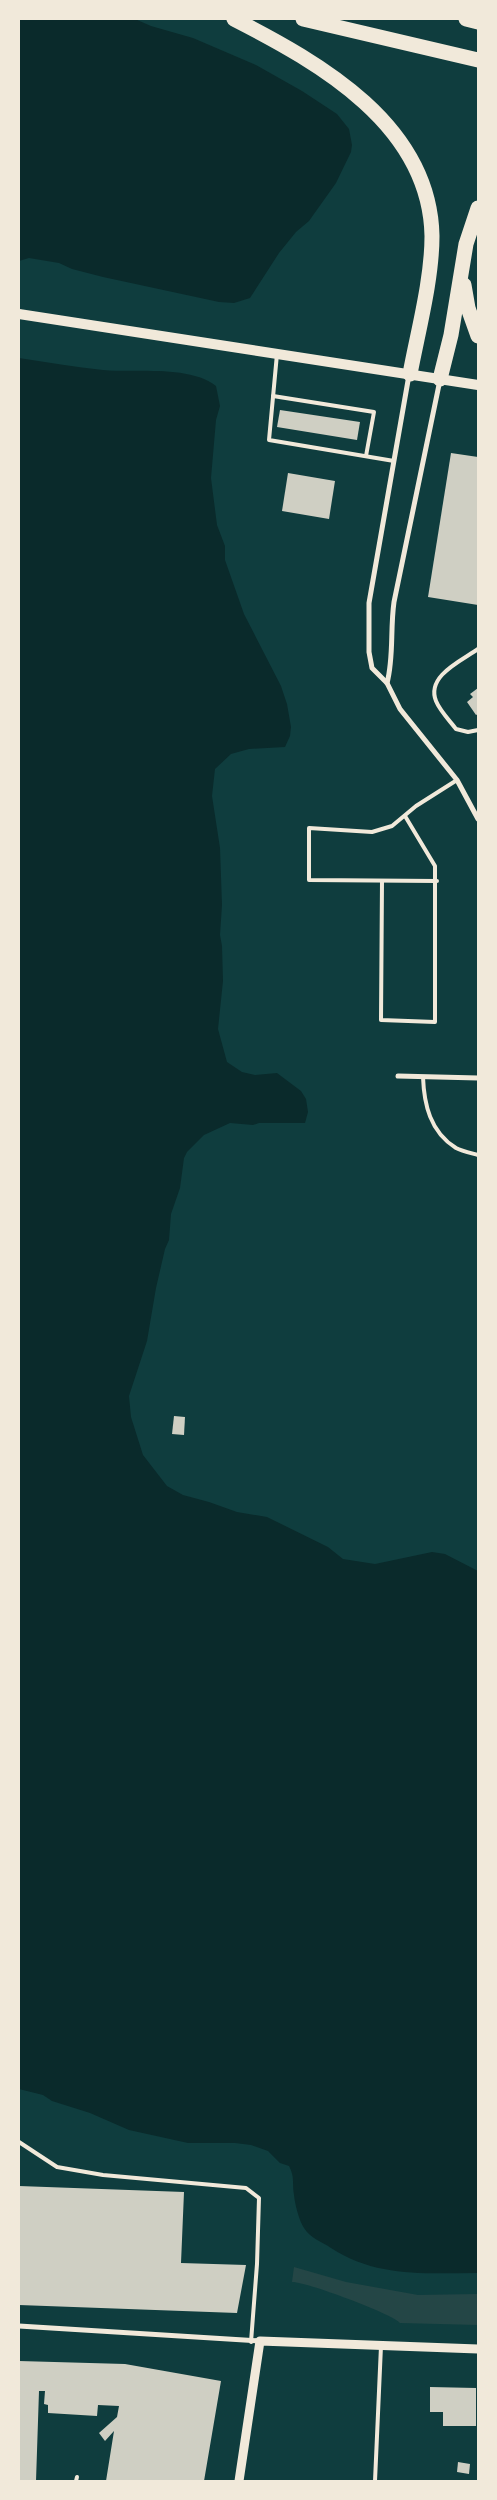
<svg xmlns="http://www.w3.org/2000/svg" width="497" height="2500" font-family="'Open Sans',sans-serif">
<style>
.green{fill:#244646}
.water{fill:#0a2a2b}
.building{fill:#cfcfc3}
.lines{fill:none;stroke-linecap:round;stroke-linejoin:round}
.service{stroke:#f1e9da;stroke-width:4}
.minor{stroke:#f1e9da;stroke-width:5}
.tertiary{stroke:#f1e9da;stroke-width:9}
.secondary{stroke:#f1e9da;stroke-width:10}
.motorway{stroke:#f1e9da;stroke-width:15}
</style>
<rect width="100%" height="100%" fill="#0f3d3e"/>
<path class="green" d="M 294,2267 L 346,2282 L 418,2295 L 478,2294 L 478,2325 L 400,2323 C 393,2314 304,2281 292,2282 Z"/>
<g class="water">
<polygon points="19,19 135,19 151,26 193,38 256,65 302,91 337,114 349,129 352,145 351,152 336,183 309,221 296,232 279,253 250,298 234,303 219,302 103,277 72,269 59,263 29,258 19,261"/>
<path d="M 19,358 C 47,362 75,367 103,370 C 136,373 189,365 216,386 L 220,406 L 216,420 L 211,478 L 217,525 L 225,546 L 225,560 L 244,614 L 281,686 L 287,704 L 291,727 L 290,736 L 285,747 L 249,749 L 231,754 L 215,769 L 212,796 L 220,848 L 222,905 L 220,935 L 222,946 L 223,981 L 218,1029 L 227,1062 L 242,1072 L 255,1075 L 277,1073 L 301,1091 L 306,1099 L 308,1112 L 305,1123 L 259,1123 L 253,1125 L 230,1123 L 204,1135 L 187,1152 L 184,1158 L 180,1188 L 171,1214 L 169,1240 L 165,1249 L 156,1288 L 147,1341 L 129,1396 L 131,1417 L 143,1455 L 167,1486 L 183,1495 L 209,1502 L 237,1512 L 267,1517 L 328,1547 L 343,1559 L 375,1564 L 432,1552 L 445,1554 L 478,1571 L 478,2273 C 426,2273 377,2278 331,2248 C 321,2241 311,2239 304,2228 C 299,2220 295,2205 294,2195 C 292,2184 295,2177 289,2166 L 280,2163 L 268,2151 L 251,2145 L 235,2143 L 188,2143 L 129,2130 L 90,2113 L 52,2101 L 43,2095 L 19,2089 Z"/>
</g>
<g class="building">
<polygon points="280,410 360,422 357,440 277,427"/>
<polygon points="451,453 478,457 478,605 428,597"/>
<polygon points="288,473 335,481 329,519 282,511"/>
<polygon points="478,688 478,714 476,715 467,702 473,697 470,694"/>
<polygon points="174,1416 185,1417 184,1435 172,1434"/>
<polygon points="19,2186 184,2192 181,2263 246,2265 237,2313 19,2305"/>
<polygon points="19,2361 125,2364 221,2381 204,2481 106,2481 114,2431 105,2441 99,2433 117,2417 119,2406 98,2405 97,2416 48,2413 48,2405 44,2404 45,2391 39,2391 36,2481 19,2481"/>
<polygon points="430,2387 476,2388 476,2426 443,2426 443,2412 430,2412"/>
<polygon points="458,2462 470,2464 469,2474 457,2472"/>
</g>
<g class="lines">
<g class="service">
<polyline points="277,354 269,440 394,461"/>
<polyline points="273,396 374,412 366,456"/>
<path d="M 478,649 C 461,661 426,676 436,701 C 440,711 450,721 456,729 L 468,732 L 478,730"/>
<polyline points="382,881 381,1020 435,1022 435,866 405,816"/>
<polyline points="437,881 309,880 309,828 372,832 392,826 416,806 457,780"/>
<path d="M 423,1077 C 424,1104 430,1132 456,1148 C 462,1151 471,1153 478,1155"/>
<polyline points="19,2142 57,2167 103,2175 246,2188 259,2198 257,2264 251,2342"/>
<polyline points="76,2481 77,2477"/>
<polyline points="375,2481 381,2346"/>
</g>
<g class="minor">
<polyline points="409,375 369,603 369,652 372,668 387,683 400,709 457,780 478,819"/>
<path d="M 387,683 C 394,657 390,630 394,602 L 440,380"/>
<polyline points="398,1076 478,1078"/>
<polyline points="19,2326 260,2341"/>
</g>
<polyline class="tertiary" points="239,2481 260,2341 478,2349"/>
<polyline class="secondary" points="19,314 478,385"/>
<g class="motorway">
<path d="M 234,19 C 320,63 430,125 432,236 C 432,280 418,331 410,374"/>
<polyline points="303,19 478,60"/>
<polyline points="466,19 478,22"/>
<polyline points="464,285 468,308 478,336"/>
<polyline points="440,379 451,335 466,244 478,208"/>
</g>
</g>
<rect width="497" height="2500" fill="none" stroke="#f1e9da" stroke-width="40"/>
</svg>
